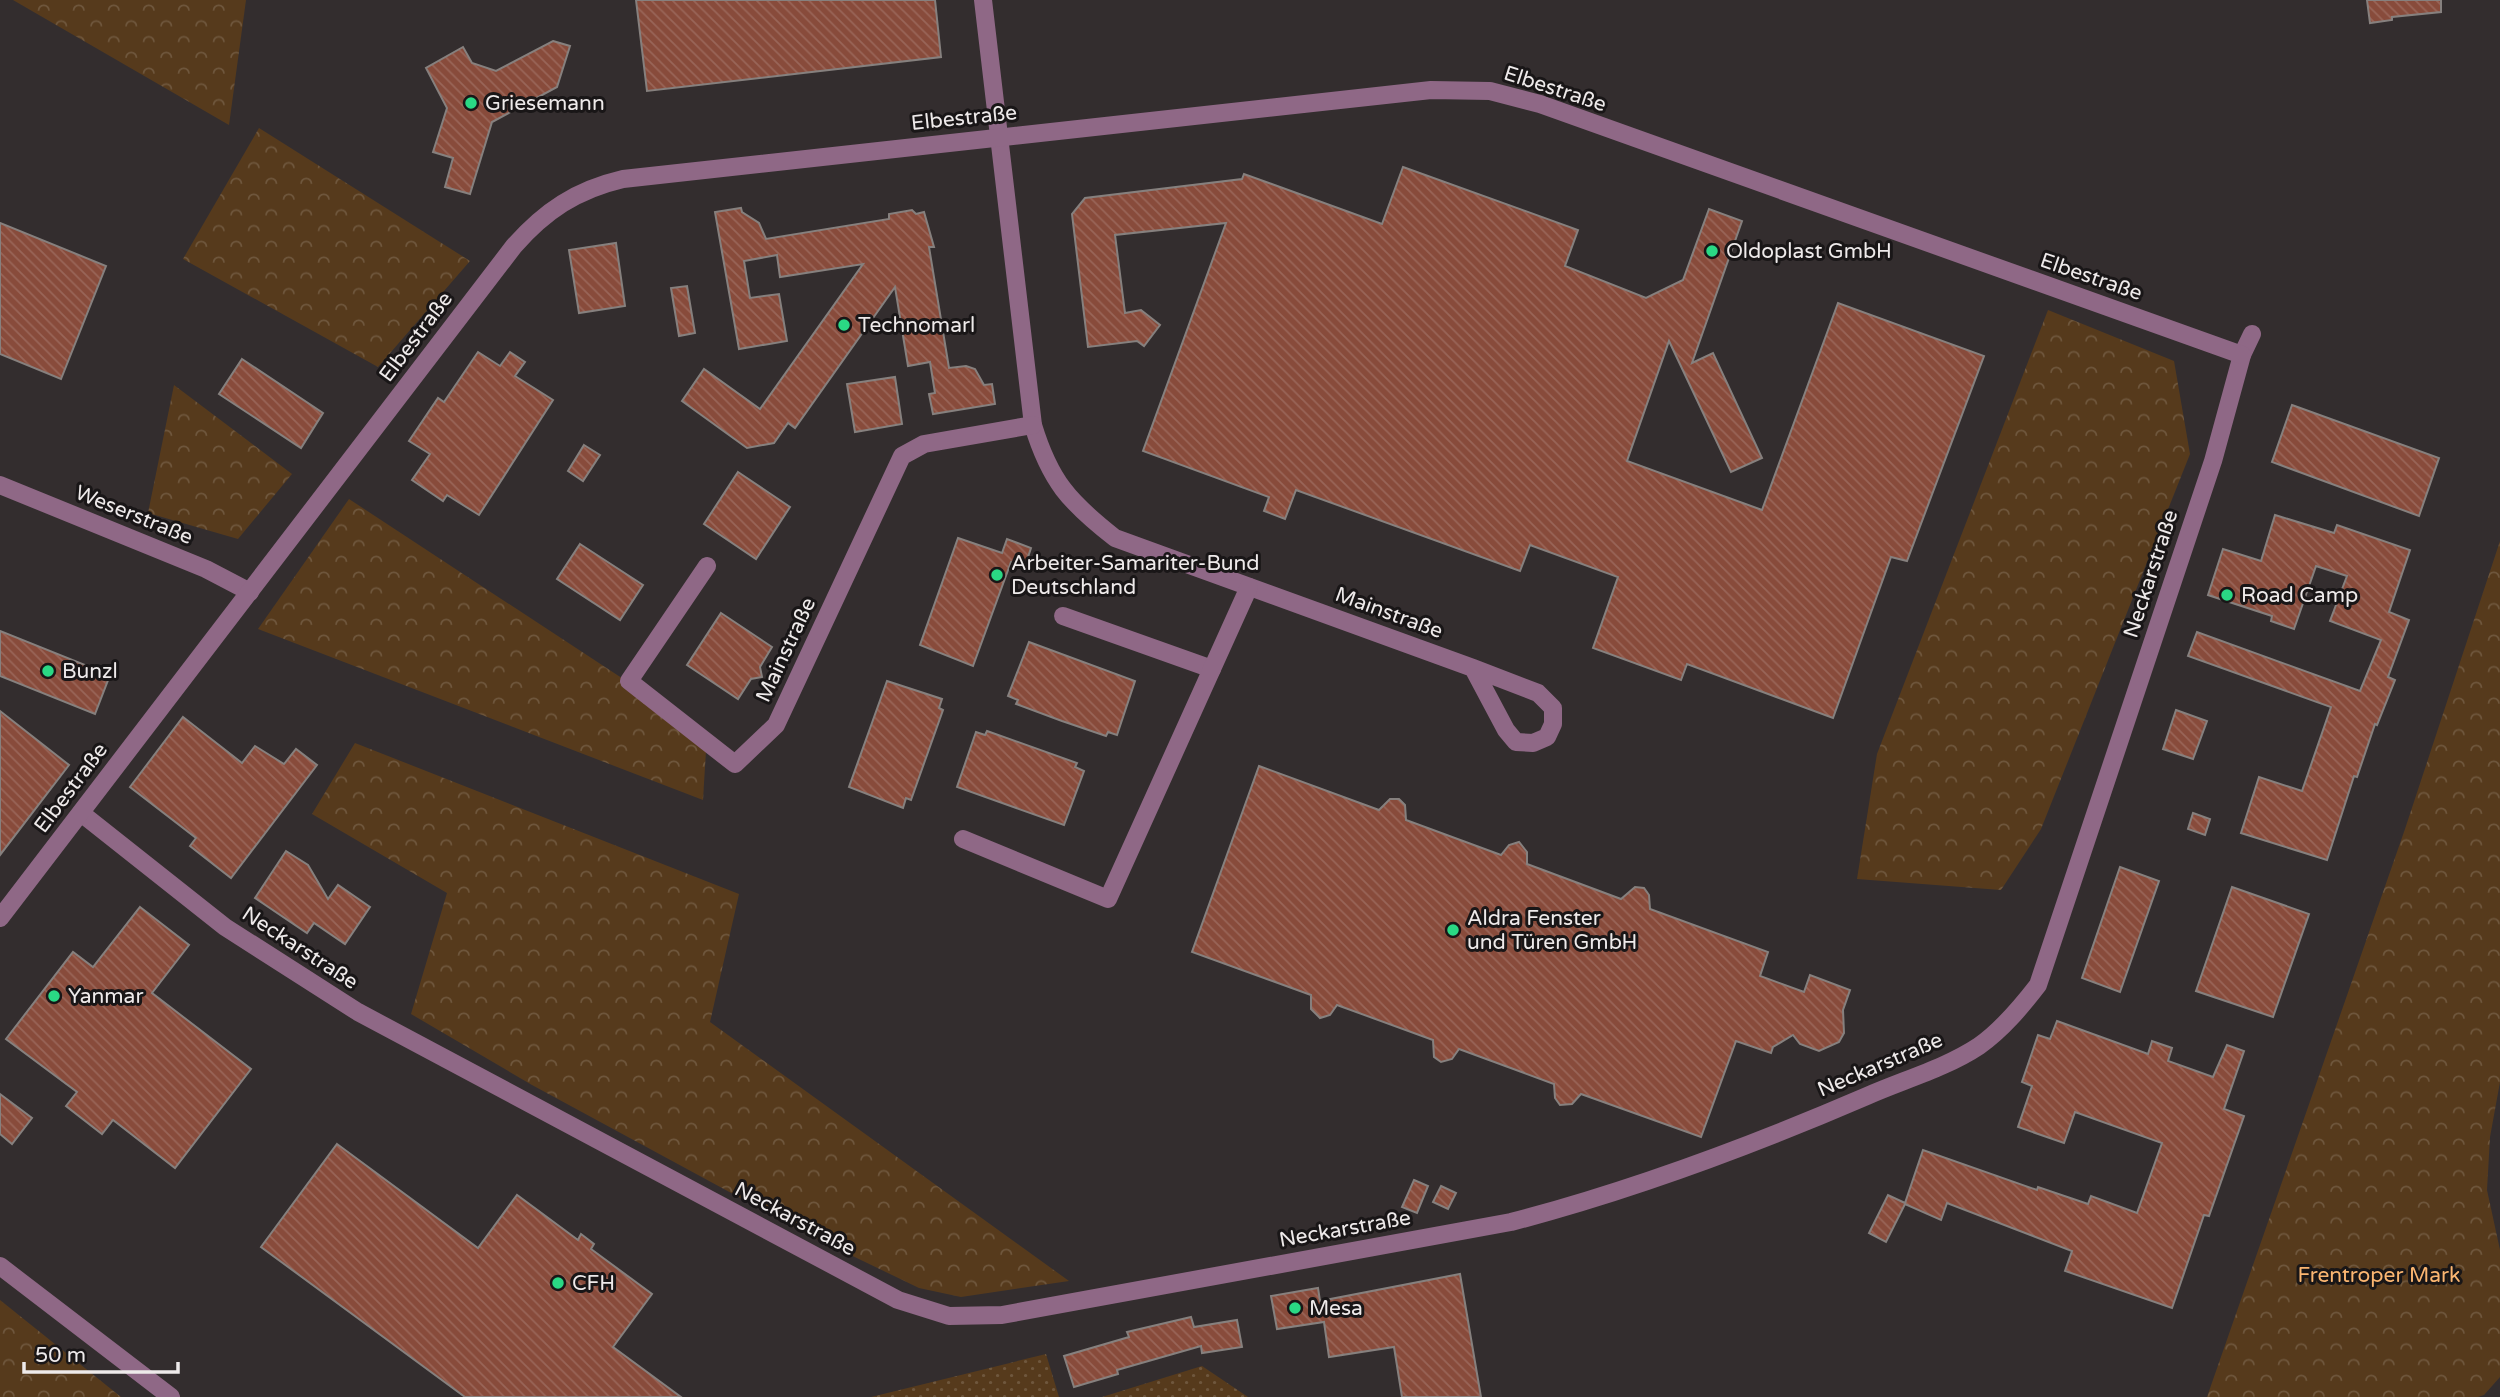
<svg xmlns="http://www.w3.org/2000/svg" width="2500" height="1397" font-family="'Varela Round',sans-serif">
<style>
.green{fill:url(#green-dots)}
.forest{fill:url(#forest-crowns)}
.building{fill:url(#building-back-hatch);stroke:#86807e;stroke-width:2}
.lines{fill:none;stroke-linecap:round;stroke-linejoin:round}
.minor{stroke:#8f6886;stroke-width:18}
.poi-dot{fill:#2ad884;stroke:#191617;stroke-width:2.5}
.labels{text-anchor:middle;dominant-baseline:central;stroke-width:6;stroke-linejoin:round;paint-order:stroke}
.street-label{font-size:21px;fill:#eeeaea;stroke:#191617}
.poi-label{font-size:21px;fill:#eeeaea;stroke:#191617;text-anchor:start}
.park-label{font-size:21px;fill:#fbb671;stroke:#191617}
</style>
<defs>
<pattern id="green-dots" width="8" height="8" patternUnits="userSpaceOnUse" patternTransform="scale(1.75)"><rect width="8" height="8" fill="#563a1c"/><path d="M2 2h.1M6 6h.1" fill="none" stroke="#6f573d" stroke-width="1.8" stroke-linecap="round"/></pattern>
<pattern id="forest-crowns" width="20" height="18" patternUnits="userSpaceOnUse" patternTransform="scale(1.75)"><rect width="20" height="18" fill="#563a1c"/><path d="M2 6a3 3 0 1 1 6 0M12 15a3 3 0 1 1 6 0" fill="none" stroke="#6f573d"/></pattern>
<pattern id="building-back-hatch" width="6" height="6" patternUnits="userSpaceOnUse" patternTransform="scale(1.75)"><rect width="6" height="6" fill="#884b3b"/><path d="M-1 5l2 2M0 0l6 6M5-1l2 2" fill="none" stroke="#996558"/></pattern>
</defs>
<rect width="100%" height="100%" fill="#332d2e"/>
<g class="green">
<polygon points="1046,1354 1059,1397 871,1397"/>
<polygon points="1202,1366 1248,1397 1102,1397"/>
</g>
<g class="forest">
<polygon points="13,0 246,0 229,125"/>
<polygon points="259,128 470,261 378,367 183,259"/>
<polygon points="2048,310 2174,361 2190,454 2041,829 2001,890 1857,879 1877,754"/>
<polygon points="174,385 292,474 238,539 148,513"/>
<polygon points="349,499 707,734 703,800 258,629"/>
<polygon points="2500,541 2500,1082 2490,1137 2487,1190 2500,1250 2500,1377 2484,1395 2478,1397 2207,1397 2405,829"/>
<polygon points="355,743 739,894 710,1022 1069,1281 961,1297 919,1288 807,1234 532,1085 411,1014 447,893 312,814"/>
<polygon points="0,1300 121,1397 0,1397"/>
</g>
<g class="building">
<polygon points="636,0 935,0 941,57 647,91"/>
<polygon points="2367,0 2441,0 2441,12 2392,17 2392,20 2370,23"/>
<polygon points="553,41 570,46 557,87 492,122 470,194 445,187 453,158 433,152 447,108 426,68 463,47 472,63 496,71"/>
<polygon points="1403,167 1578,230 1565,266 1646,298 1683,280 1709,209 1742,221 1692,363 1713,353 1762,458 1731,472 1669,341 1627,461 1762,510 1838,303 1984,356 1907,561 1891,557 1833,718 1687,664 1681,680 1593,648 1618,577 1530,545 1520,571 1296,490 1285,519 1264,511 1269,497 1143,451 1226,223 1115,235 1125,313 1141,310 1160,325 1144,346 1137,341 1088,347 1072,214 1085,198 1242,179 1244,174 1382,224"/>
<polygon points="741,208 742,212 759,223 766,239 889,219 889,214 912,210 916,214 924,212 934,247 929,247 949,368 966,366 975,369 984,385 992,384 995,404 933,414 929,394 935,393 930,362 908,366 895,287 795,428 788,423 774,443 747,448 682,401 704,369 760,409 863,264 780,277 777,255 744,261 750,298 779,294 787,341 739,349 715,212"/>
<polygon points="0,223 106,266 61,379 0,354"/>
<polygon points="616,243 625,306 579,313 569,250"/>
<polygon points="687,286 695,333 679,336 671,288"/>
<polygon points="478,352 500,366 510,352 525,362 515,376 553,400 479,515 447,495 443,501 412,480 430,454 409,441 438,398 444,402"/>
<polygon points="242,359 323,413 301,448 219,394"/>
<polygon points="895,377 902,424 855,432 847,384"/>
<polygon points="2292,405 2439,458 2419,516 2272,462"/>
<polygon points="584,445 600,455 583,481 568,471"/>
<polygon points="738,472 790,507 756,559 704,524"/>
<polygon points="2275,515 2334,533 2337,525 2410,550 2389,612 2409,620 2388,677 2395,680 2377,725 2375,724 2357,777 2354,776 2327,860 2241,833 2259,777 2302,791 2331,707 2188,656 2197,632 2360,691 2381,640 2330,621 2347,576 2316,566 2294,629 2271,621 2272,616 2208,595 2223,549 2261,561"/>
<polygon points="958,538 1002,553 1007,539 1031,548 1025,566 1011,562 973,666 920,645"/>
<polygon points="580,544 643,585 620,620 557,579"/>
<polygon points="721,613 772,647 760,667 762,677 751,679 738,699 687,665"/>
<polygon points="0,631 110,675 95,714 0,676"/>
<polygon points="1029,642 1135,681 1117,735 1108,732 1106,736 1062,721 1016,704 1018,700 1008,696"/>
<polygon points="887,681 942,699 939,708 943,710 911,800 906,798 903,808 849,787"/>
<polygon points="2176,710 2207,721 2193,759 2163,749"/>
<polygon points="0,711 69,765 0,855"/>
<polygon points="183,717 242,763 255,746 284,764 296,749 317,765 231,878 190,846 196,838 130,787"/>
<polygon points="987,731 1077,763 1075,767 1084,771 1064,825 957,787 976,732 985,735"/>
<polygon points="1259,766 1379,810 1390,799 1399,799 1405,805 1406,820 1501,855 1509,845 1519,842 1527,852 1527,864 1621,899 1635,887 1644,888 1649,895 1650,909 1768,952 1760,976 1804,992 1810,975 1850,990 1843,1010 1844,1033 1839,1042 1819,1051 1800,1044 1793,1035 1773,1047 1771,1053 1736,1041 1701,1137 1581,1094 1572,1104 1560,1105 1555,1098 1554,1084 1459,1049 1452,1059 1441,1062 1434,1057 1433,1040 1337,1005 1330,1015 1320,1018 1311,1009 1311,995 1192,952"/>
<polygon points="2193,813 2210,819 2205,835 2188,829"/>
<polygon points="286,851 308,865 328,899 338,885 370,907 345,944 314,923 307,933 255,898"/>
<polygon points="2120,867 2159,881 2120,992 2082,978"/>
<polygon points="2232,887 2309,914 2273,1017 2196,991"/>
<polygon points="140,907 189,945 152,993 251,1069 175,1168 113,1120 102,1134 66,1106 77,1092 6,1039 73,952 93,967"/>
<polygon points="2057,1021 2148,1054 2152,1041 2172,1048 2168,1061 2213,1077 2227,1045 2244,1051 2224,1109 2244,1116 2209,1216 2204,1215 2172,1308 2065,1271 2072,1251 1947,1203 1941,1220 1905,1204 1886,1242 1869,1233 1888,1195 1905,1203 1923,1150 2037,1190 2038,1187 2088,1204 2091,1196 2137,1213 2162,1143 2075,1112 2064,1143 2018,1127 2032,1086 2022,1082 2038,1035 2050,1039"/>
<polygon points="0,1094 32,1118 12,1144 0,1134"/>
<polygon points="337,1144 478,1248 517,1195 578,1240 581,1234 594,1244 591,1249 652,1294 613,1347 681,1397 465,1397 261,1247"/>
<polygon points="1414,1180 1428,1186 1417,1213 1402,1207"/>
<polygon points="1441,1186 1456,1193 1448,1209 1433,1202"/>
<polygon points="1460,1274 1481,1397 1402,1397 1394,1347 1329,1357 1324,1322 1277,1329 1271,1296 1318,1288 1320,1301"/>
<polygon points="1191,1317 1194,1327 1237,1320 1242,1347 1202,1353 1201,1346 1117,1370 1118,1374 1074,1387 1064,1356 1129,1337 1127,1332"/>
</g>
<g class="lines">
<g class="minor">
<path d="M 983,0 L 1033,425 C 1050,481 1069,502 1115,538 L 1473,668 L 1538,693 L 1553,708 L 1553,724 L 1547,737 L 1533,743 L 1516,742 L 1506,730 L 1473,668"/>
<polyline points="0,485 206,569 250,592"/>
<polyline points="707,566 629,681 735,764 776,725 902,456 924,444 1033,425"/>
<polyline points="1063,616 1212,669"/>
<path d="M 81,813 L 225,927 L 358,1012 L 898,1300 L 949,1316 L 1002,1315 L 1511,1222 C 1634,1190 1751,1146 1867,1096 C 1903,1080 1946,1068 1979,1046 C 2002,1030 2021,1007 2038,985 L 2213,461 L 2242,355 L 2252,334"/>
<polyline points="963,839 1108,899 1249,587"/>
<path d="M 0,918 L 514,246 C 545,211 576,190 623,179 L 1431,90 L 1490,91 L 1540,104 L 2242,355"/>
<polyline points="0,1266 171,1397"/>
</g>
</g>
<g class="poi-dot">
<circle cx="471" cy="103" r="7"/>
<circle cx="1712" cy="251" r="7"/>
<circle cx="844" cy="325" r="7"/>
<circle cx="997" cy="575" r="7"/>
<circle cx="2227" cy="595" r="7"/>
<circle cx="48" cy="671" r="7"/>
<circle cx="1453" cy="930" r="7"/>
<circle cx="54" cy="996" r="7"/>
<circle cx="558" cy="1283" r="7"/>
<circle cx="1295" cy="1308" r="7"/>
</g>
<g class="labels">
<g class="street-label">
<text transform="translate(1555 89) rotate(18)">Elbestraße</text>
<text transform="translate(964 118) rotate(-6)">Elbestraße</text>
<text transform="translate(2091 277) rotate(19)">Elbestraße</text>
<text transform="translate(416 337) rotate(-53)">Elbestraße</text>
<text transform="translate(134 515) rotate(22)">Weserstraße</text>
<text transform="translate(2151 574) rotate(-72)">Neckarstraße</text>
<text transform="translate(1389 613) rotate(20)">Mainstraße</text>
<text transform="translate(786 650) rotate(-65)">Mainstraße</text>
<text transform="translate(71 788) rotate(-53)">Elbestraße</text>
<text transform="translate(300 948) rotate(33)">Neckarstraße</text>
<text transform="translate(1880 1065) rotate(-23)">Neckarstraße</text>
<text transform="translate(795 1219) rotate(28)">Neckarstraße</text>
<text transform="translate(1345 1229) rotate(-10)">Neckarstraße</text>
</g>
<g class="poi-label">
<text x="485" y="103">Griesemann</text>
<text x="1726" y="251">Oldoplast GmbH</text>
<text x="858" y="325">Technomarl</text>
<text x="1011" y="563">Arbeiter-Samariter-Bund<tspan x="1011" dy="24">Deutschland</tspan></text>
<text x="2241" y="595">Road Camp</text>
<text x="62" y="671">Bunzl</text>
<text x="1467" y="918">Aldra Fenster<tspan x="1467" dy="24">und Türen GmbH</tspan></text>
<text x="68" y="996">Yanmar</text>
<text x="572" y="1283">CFH</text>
<text x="1309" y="1308">Mesa</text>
</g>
<g class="park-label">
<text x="2379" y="1275">Frentroper Mark</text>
</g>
</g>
<path d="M24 1362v10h154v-10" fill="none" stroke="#eeeaea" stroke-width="3.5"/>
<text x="35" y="1362" font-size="21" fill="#eeeaea" stroke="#191617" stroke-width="5" paint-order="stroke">50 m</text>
</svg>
